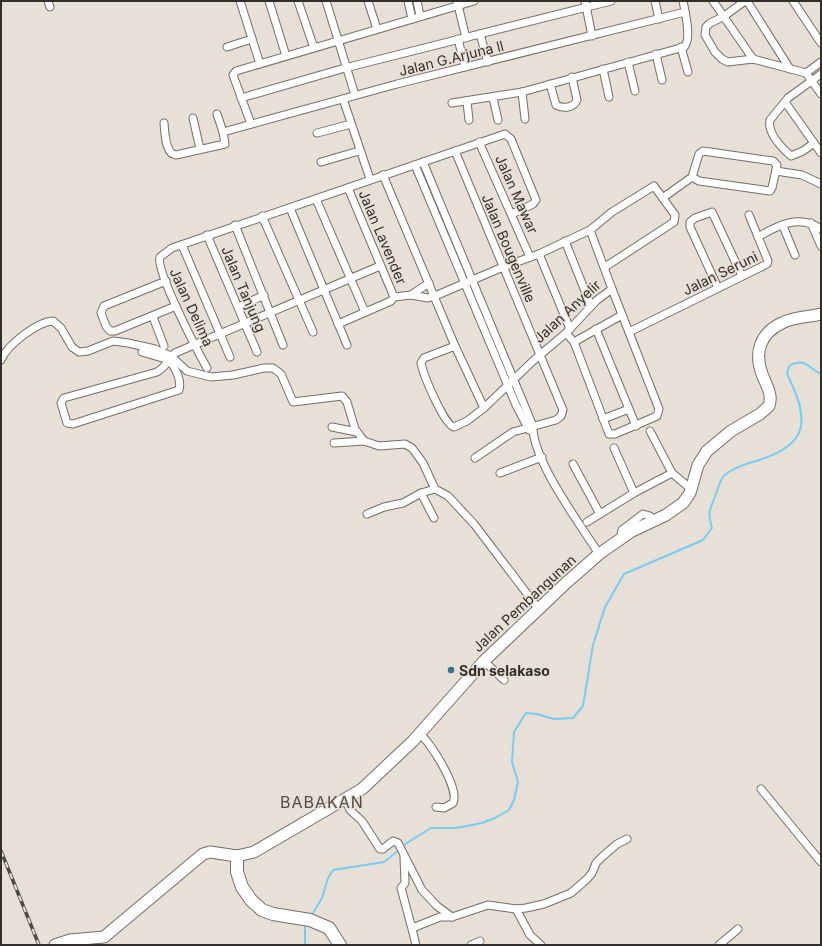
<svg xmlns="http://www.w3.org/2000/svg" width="822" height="946" font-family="Inter,sans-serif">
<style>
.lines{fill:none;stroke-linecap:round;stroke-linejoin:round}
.stream{stroke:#7acbf1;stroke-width:2}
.street-casing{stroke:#736d64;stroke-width:9}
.secondary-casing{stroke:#736d64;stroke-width:13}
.primary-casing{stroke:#736d64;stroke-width:14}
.street{stroke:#fff;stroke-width:7}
.secondary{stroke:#fff;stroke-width:11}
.primary{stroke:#fff;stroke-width:12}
.rail-casing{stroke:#4d4944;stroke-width:3.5}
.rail{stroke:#e7e0d6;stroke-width:2;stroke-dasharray:6;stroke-linecap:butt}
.poi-dot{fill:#38728b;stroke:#e7e0d6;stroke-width:1.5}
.labels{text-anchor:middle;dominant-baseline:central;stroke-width:3;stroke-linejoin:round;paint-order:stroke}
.street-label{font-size:14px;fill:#322f2b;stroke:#e7e0d6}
.poi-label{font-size:14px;font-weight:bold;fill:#322f2b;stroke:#e7e0d6;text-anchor:start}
.quarter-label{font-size:16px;letter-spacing:1px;fill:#514b43;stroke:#e7e0d6}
</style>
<rect width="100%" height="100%" fill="#e7e0d6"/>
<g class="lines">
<g class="stream">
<path d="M 402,846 L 431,828 L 456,828 L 482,823 L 495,818 L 509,810 L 514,800 L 518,782 L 512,762 L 514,732 L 526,713 L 537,714 L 554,719 L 573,718 L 583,706 L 593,645 L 605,607 L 624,574 L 703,540 L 712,528 C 707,511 710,510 716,494 C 718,488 720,481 723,477 C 728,470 748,463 756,461 C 810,445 810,420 787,374 L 789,366 C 805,357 808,368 821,374"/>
<polyline points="312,915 322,898 328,878 333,870 384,862 399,850"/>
<polyline points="305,945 305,923"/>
</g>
<g class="street-casing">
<g id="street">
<polyline points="48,1 50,7"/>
<polyline points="240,1 260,64"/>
<polyline points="269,1 286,56"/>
<polyline points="298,1 314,48"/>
<polyline points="326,1 355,95"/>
<polyline points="368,1 377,29"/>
<polyline points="408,1 412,19"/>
<polyline points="417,1 420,16"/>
<polyline points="457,1 466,38"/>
<polyline points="585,1 592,36"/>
<polyline points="655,1 659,19"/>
<polyline points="713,1 753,59"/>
<polyline points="745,1 723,17 710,23 706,27 705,35 715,52 722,59 728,62 753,59 806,73 821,94"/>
<polyline points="747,1 790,69"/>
<polyline points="793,1 821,43"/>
<polyline points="480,34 488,62"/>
<polyline points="458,39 465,67"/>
<polyline points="227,47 252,39"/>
<polyline points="681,47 688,72"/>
<polyline points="656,54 662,80"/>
<polyline points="628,62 635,91"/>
<polyline points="603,69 609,97"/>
<polyline points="806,73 821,62"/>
<path d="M 550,84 L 556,105 C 563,109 574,108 577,100 L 572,77"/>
<polyline points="522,92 525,119"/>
<polyline points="241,98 345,68 611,1"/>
<polyline points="493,98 498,120"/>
<polyline points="343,99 370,179"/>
<polyline points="467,102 469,120"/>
<polyline points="785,102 821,153"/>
<path d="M 452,103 L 522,92 L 684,47 C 692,40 685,11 683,1"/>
<polyline points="193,118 200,149"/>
<path d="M 164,123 C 165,133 165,154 176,155 L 225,144 L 223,132 L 217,114"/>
<polyline points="251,124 233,75 236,71 474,1"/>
<polyline points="223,132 397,84 685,12"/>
<polyline points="317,133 351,124"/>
<polyline points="479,142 530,257"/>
<path d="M 814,143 L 803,151 L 791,156 C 782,148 767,133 770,120 L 788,98 L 821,74"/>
<polyline points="455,151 563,410 561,416 556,420 513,432 475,458"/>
<polyline points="321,162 359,151"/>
<path d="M 423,162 L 533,426 C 532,460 580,524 599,554"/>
<polyline points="415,165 516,405 529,430"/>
<polyline points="776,171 802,175 821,184"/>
<polyline points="383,175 455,346 484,408"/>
<polyline points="348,188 394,297"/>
<polyline points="664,197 692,177 699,154 703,151 773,161 777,165 772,188 770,191 699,181 692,177"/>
<polyline points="316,199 365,312"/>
<polyline points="290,208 347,345"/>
<polyline points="262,216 313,332"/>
<polyline points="811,223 821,246"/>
<polyline points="235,225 283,345"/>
<polyline points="783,226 795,255"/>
<polyline points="207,235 257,352"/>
<path d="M 758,237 C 778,225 800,214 821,229"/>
<polyline points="565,241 591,306"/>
<polyline points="182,245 230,357"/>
<polyline points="539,254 570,329"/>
<polyline points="166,281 104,306 101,313 106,326 110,331 115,331 176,306"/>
<polyline points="718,288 690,227 690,222 695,218 712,212 742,276"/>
<polyline points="411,295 429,283"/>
<polyline points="239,307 264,295"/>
<polyline points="153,317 164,346"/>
<polyline points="338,324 391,301 394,297 411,295 428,298 435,296 503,267 539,254 590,230 612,212 654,186 675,215 674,222 605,267"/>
<polyline points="596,329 636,426"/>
<polyline points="629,332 767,264 768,261 749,215"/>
<polyline points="566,333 574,342 609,434 615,434 657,416 659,409 612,289"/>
<polyline points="574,342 622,315"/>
<path d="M 455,346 L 424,358 L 421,363 C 423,374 444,425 454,427 L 467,421 L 484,408 L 534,360 L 566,333 L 597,300 L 612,289 L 590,230"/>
<path d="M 142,352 L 169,360 C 175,367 182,380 179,390 L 73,424 L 67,423 L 61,403 L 64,398 L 157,372 C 166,367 168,360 175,353 L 380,266"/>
<path d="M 1,360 C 7,345 37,322 53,321 L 61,328 L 72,347 L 79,352 L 88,351 L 113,341 L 128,343 L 155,349 L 171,356 L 187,371 L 211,377 L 233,375 L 264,368 L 273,368 L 281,374 L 293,402 L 342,396 L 347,402 L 355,429 L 364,441 L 379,446 L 405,444 L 412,448 L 423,463 L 435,489 L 448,496 L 474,524 L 538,608"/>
<path d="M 207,368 C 198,352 155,270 160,257 L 172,248 L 505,134 L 511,139 L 536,200 L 533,204 L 512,214"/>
<polyline points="603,419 629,409"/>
<polyline points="332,427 357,432"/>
<polyline points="650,431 672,473"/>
<polyline points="334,443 364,441"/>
<polyline points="614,448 634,493"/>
<polyline points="573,464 600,514"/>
<polyline points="500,473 542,457"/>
<polyline points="421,493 434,518"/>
<polyline points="367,514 384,507 403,503 421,493 435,489"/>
<polyline points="587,522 634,493 672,473 691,489"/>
<polyline points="620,540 622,530 643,514 650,516 653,521"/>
<polyline points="484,661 504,680"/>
<path d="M 420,734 C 431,743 460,789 453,803 L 444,808 L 436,807"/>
<polyline points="761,789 821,862"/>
<polyline points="345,799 350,810 362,821 380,849 383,849 393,841 398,843 422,890 437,906 452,917 488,905 516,909 526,908 544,904 571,893 587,879 592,873 596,863 603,856 617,844 627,839"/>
<polyline points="404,857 405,883 401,888 411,925 415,927 440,917 452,917"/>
<polyline points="516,909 530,935 541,945"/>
<polyline points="411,925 416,945"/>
<polyline points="471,945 480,941"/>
<polyline points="719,945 738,929"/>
</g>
</g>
<g class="secondary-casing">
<path id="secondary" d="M 55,945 L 70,940 L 104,937 L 203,854 L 210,852 L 237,856 L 254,852 L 362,789 L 413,741 L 484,661 L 566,583 L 599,554 L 632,531 L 666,515 L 683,503 L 690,493 L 698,465 L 707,451 L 731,431 L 760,414 L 769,406 C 773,394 766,385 762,374 C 754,353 760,333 782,323 C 793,317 809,317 821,314"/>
</g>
<g class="primary-casing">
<polyline id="primary" points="237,856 237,872 242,887 251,900 262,910 273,914 310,920 329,928 340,945"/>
</g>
<use href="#street" class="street"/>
<use href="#secondary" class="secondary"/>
<use href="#primary" class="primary"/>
<g class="rail-casing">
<polyline id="rail" points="1,851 39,945"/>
</g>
<use href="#rail" class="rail"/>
</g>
<circle class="poi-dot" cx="451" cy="670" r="4"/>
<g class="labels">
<g class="street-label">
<text transform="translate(451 58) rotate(-14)">Jalan G.Arjuna ll</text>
<text transform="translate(517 194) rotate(66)">Jalan Mawar</text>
<text transform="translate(383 237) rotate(67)">Jalan Lavender</text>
<text transform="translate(509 248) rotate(67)">Jalan Bougenville</text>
<text transform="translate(720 273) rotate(-26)">Jalan Seruni</text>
<text transform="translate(244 289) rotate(67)">Jalan Tanjung</text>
<text transform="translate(192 307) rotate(65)">Jalan Delima</text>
<text transform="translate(567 311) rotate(-43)">Jalan Anyelir</text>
<text transform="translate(524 603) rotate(-43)">Jalan Pembangunan</text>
</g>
<g class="poi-label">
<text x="459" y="670">Sdn selakaso</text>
</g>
<g class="quarter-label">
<text x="322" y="802">BABAKAN</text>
</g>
</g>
<rect width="822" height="946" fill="none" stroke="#322f2b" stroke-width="4"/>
</svg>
